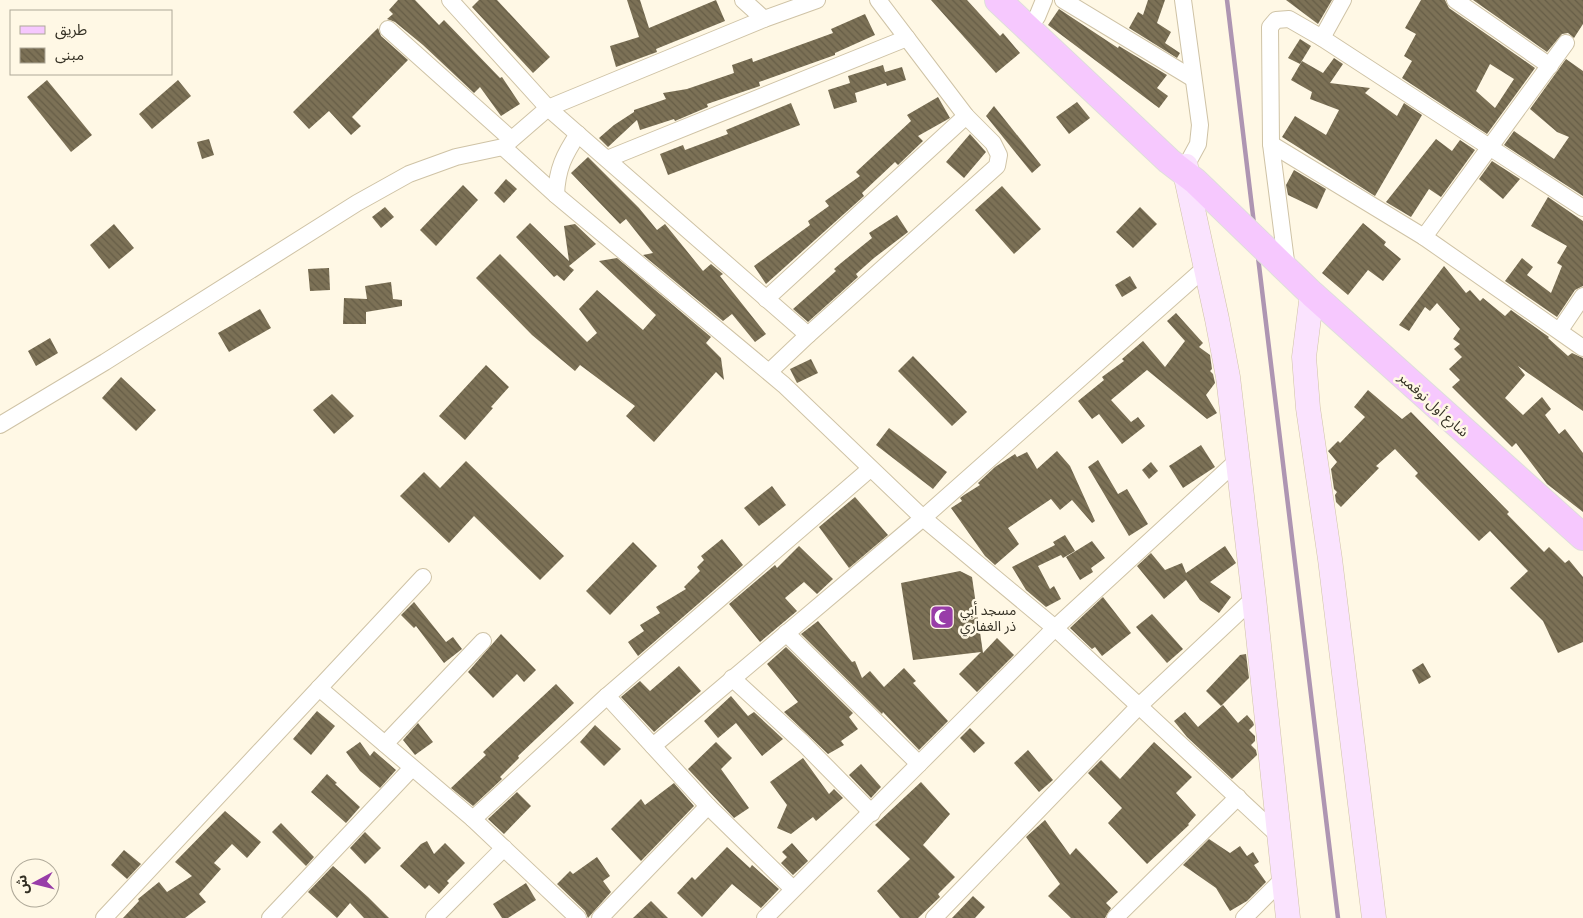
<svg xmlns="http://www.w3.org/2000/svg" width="1583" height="918" font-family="'PT Serif','Noto Sans Arabic',serif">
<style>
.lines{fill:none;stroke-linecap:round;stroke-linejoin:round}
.stream{stroke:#ae95b2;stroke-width:4.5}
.building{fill:url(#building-back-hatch);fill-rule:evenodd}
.street-casing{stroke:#cfc3a6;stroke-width:18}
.secondary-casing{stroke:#cfc3a6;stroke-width:25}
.primary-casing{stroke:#dfdedc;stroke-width:28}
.street{stroke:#fff;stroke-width:16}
.secondary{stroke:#fae3fe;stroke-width:24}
.primary{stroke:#f6c8fe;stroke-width:26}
.labels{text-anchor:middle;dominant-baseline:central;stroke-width:5;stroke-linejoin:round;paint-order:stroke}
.street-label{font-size:14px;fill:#343024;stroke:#fff8e5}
.poi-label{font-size:14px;fill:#343024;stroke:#fff8e5;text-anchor:start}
</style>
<defs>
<pattern id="building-back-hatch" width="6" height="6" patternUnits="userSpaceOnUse" patternTransform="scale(1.25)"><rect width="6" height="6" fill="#7c7156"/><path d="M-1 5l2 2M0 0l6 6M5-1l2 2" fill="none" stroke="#665d47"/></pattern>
</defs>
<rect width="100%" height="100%" fill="#fff8e5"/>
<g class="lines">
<g class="stream">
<polyline points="1227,0 1254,224"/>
<polyline points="1258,257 1338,918"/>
</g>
</g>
<g class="building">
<polygon points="398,0 415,0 439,25 444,20 500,78 502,77 520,104 501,116 480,87 474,93 423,45 395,22 387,19 393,14 389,10"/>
<polygon points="479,0 497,0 550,57 533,73 472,7"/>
<polygon points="627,0 640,0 649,28 716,0 725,21 656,49 657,52 616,67 610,46 639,37"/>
<polygon points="931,0 967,0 1000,36 1003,33 1020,53 996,73"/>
<polygon points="1148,0 1165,0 1157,23 1171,32 1165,43 1180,53 1177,58 1129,28 1138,12 1143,15"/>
<polygon points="1286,0 1332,0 1318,24"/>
<path d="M 1421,0 L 1445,0 L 1449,8 L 1535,68 L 1487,134 L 1402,78 L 1412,61 L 1404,56 L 1416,34 L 1405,28 ZM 1490,64 L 1514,79 L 1495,108 L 1476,91 Z"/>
<polygon points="1473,0 1583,0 1583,24 1574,38 1568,33 1562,34 1547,52"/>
<polygon points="1059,9 1118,48 1119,46 1167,75 1157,88 1168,96 1159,108 1048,25"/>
<polygon points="865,14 875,35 835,53 835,55 759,82 760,86 707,104 708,107 675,121 674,119 640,130 637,120 608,147 599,138 614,125 634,112 634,110 666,99 663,93 687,89 734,73 732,65 752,58 753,62 833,33 831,29"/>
<polygon points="378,28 381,36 408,60 352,117 361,126 351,135 329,111 309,129 293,112"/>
<polygon points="1300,39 1311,46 1300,64 1288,58"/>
<polygon points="1334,58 1343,64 1330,83 1370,88 1365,93 1397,116 1404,103 1422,115 1375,196 1282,137 1295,116 1326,135 1339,110 1310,99 1312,92 1291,80 1302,61 1323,73"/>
<polygon points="1566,59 1583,71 1583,196 1504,145 1514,131 1554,159 1569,137 1557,132 1530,109"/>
<polygon points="883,65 885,72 902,67 906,80 887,86 886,83 855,93 857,102 834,109 828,90 850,83 848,76"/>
<polygon points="47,80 92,135 71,152 27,97"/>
<polygon points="178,80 191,96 152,129 139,114"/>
<polygon points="938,97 950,118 918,136 923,141 898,165 895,162 862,193 864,196 766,284 754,266 810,225 808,221 829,206 825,201 860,176 856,172 911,121 907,115"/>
<polygon points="1077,102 1090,118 1069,134 1056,117"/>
<polygon points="791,103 800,125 668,175 660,154 683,145 685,150 728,134 726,130"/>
<polygon points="994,106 1041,165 1032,173 986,116"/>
<polygon points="970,134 986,152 964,178 946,162"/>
<polygon points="209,139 214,155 202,159 197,142"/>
<polygon points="1436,139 1452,151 1460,140 1475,150 1441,197 1429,189 1411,217 1386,202"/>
<polygon points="588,157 639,208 657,230 665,224 703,271 711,264 723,274 720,276 766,334 755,342 732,314 723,321 643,255 653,253 626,219 620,224 571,173"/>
<polygon points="1492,161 1520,179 1503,199 1479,179"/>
<polygon points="1294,170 1326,189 1317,209 1288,195 1286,185"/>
<polygon points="506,179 517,189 504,203 494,193"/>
<polygon points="463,185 478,200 436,246 420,230"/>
<polygon points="1002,186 1041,229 1014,254 975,210"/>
<polygon points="1548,197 1583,221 1583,286 1575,290 1557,317 1505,281 1522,258 1533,267 1527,275 1551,293 1562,266 1557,263 1567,246 1531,226"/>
<polygon points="385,207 394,217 381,228 372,217"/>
<polygon points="1140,207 1157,224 1133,248 1116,232"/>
<polygon points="897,215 908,232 874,258 856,274 858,277 808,322 793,309 836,271 834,269 841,263 872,238 869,233"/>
<polygon points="530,223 569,261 564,226 575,224 596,244 569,266 574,270 564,281 557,275 554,277 516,237"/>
<polygon points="1363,223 1386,242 1384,245 1401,259 1383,281 1368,270 1348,295 1322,273"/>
<polygon points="114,224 134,248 109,269 90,245"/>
<polygon points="500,254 587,342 597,333 579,309 597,290 643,330 656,315 599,261 617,258 711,337 706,343 721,358 724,380 716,372 654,442 626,416 635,406 580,365 575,371 532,335 476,278"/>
<polygon points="1444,266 1466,293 1470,290 1480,301 1483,298 1505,316 1511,310 1549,337 1548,338 1568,356 1572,353 1583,358 1583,411 1518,366 1525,375 1505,398 1523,415 1542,397 1551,409 1545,415 1559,434 1565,429 1583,453 1583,512 1547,484 1516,443 1512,447 1452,387 1460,380 1449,369 1462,357 1454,349 1460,344 1453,339 1460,329 1437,303 1430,311 1425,307 1409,331 1399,325"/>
<polygon points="329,268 330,290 310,291 308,269"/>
<polygon points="1130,276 1137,288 1122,297 1115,285"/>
<polygon points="391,282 393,299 402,300 402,306 366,312 366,324 343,324 344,298 367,299 365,286"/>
<polygon points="260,309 271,328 229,352 218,333"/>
<polygon points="1176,313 1203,343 1199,347 1210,355 1212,369 1210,371 1213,374 1215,383 1206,395 1217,413 1207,419 1147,370 1111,400 1131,422 1138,417 1145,426 1122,444 1099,414 1092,419 1078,401 1104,380 1102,377 1124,361 1122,359 1143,341 1165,367 1185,341 1167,321"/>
<polygon points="50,338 58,353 36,366 28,351"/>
<polygon points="913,356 967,412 952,426 898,371"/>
<polygon points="811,359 818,373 797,383 790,369"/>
<polygon points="486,365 509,387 491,407 493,408 465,440 439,416"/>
<polygon points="121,377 156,410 136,431 102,398"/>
<polygon points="1368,390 1402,419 1411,412 1509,512 1507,514 1544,552 1549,547 1565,563 1569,560 1583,577 1583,642 1558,653 1543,621 1510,588 1528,571 1490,531 1479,541 1415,476 1418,473 1395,449 1376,466 1379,468 1341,507 1336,502 1335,495 1337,492 1334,489 1331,469 1337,462 1328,451 1338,441 1340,443 1365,417 1354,407"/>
<polygon points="332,394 354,416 334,434 313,410"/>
<polygon points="889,428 947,472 933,489 876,445"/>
<polygon points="1201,445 1215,467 1183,488 1169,466"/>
<polygon points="1057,451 1070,466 1095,521 1092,523 1072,500 1060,510 1051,499 1008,528 1019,544 995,565 985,556 951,508 962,501 960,498 964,495 980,485 978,483 995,467 1015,454 1017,457 1027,452 1037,469"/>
<polygon points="1098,460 1118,494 1127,489 1148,524 1129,536 1088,467"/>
<polygon points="466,461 564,556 540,580 474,516 449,543 400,496 424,472 440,488"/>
<polygon points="1151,462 1158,471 1149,479 1142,470"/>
<polygon points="772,486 786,505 759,526 744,508"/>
<polygon points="855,497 888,535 849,568 819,527"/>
<polygon points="1065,535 1075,551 1063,558 1061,555 1038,566 1050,589 1054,586 1061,599 1046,607 1026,590 1012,567 1055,545 1053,542"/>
<polygon points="722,539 743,565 638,656 628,642 644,631 640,625 660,613 656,607 686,589 684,587 700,571 697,567 704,560 701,556"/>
<polygon points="1092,541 1105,558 1091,568 1093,572 1080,580 1066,557"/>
<polygon points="633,542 657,566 610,615 586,591"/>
<polygon points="799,546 833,579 817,594 804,582 785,598 797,611 760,642 729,604 775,565 777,568"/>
<polygon points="1225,546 1236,563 1210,582 1231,597 1219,613 1200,600 1186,580 1164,599 1137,566 1151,553 1165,570 1182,563 1186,573"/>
<polygon points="960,571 972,577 983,653 997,638 1014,655 977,692 959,674 981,652 913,660 901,583"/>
<polygon points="1103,597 1131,633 1102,656 1095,647 1092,649 1070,628"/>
<polygon points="414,602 446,642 453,637 462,649 444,663 416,626 414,628 401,615"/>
<polygon points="1152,614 1183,649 1167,663 1136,627"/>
<polygon points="818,621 852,662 855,661 862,678 870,671 884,687 904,668 916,681 913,683 948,721 919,750 883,712 882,714 801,634"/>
<polygon points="501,634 536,670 524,682 517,674 493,698 468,672"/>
<polygon points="786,647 853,713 849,717 858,729 841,741 844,745 828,754 784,712 798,702 767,664"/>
<polygon points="1246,654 1249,678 1221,706 1206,691 1240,655"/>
<polygon points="1423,663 1431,677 1419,684 1412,670"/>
<polygon points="679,666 701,691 654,732 621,697 640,681 650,691"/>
<polygon points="556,684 574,703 518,756 519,758 500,777 502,779 473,806 451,788 486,755 483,752"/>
<polygon points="731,696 748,716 754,712 783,739 762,756 736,723 718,738 704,721"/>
<polygon points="1223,705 1238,723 1247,715 1253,722 1254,725 1249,730 1255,736 1255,741 1251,745 1256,750 1257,755 1232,779 1187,737 1174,721 1185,712 1198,727"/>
<polygon points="317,711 335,726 311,755 293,739"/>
<polygon points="418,723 433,742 415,755 403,740"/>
<polygon points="595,725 621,749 604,766 580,742"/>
<polygon points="970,728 985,743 974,753 960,738"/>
<polygon points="360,742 370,756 374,751 396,770 380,788 360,771 346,752"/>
<polygon points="716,742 732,758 721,769 749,808 734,818 688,769"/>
<polygon points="1154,742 1192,777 1176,793 1196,815 1188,824 1189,825 1147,864 1108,823 1122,808 1088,773 1101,760 1120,779"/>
<polygon points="1028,750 1053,780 1039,792 1014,763"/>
<polygon points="803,758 829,794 834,789 843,798 816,821 813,817 791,834 777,828 787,805 770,782"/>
<polygon points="861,764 881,787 871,798 849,775"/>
<polygon points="327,774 337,783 335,784 360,807 346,823 311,792"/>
<polygon points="921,782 950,814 923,845 955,877 938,894 940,897 918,918 900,918 877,891 910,859 875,825"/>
<polygon points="674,783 694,806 641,861 611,829 641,799 645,805"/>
<polygon points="517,792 531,806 504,834 488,819"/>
<polygon points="225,811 261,842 247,858 232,844 214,863 221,869 199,894 206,902 185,918 123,918 139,901 138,899 159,882 167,892 192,876 175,862"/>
<polygon points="1045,820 1070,855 1076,848 1118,892 1106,903 1111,908 1105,918 1071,918 1048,896 1060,884 1026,837"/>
<polygon points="281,823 314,857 306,866 272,832"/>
<polygon points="365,832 381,848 365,864 350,848"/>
<polygon points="1209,839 1230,853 1240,846 1247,856 1253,852 1259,862 1254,865 1266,882 1247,901 1230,911 1216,888 1183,865"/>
<polygon points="427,841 434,854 445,843 465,863 447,881 449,883 439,894 429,885 425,889 400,866 421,844"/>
<polygon points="792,843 808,861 793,875 781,863 787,857 782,852"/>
<polygon points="727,847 750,868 752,865 779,889 761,908 732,884 702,917 677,893 692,877 695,880"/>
<polygon points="124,850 141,864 127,879 111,865"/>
<polygon points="597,857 610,876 603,881 611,892 588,918 585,911 557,884 570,871 573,874"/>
<polygon points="333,866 368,897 389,918 364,918 350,903 337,918 308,892"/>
<polygon points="526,883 536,900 508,918 502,918 493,904"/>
<polygon points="973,896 985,907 975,918 952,918"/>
<polygon points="651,901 668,918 633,918"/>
</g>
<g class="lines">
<g class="street-casing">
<g id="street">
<polyline points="450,0 548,108 808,335"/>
<polyline points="743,0 764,19"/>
<polyline points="1063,0 1192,78"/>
<polyline points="1183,0 1200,125 1198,144 1186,166"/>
<polyline points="1455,0 1550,66"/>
<polyline points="1037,17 1044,0"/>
<polyline points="388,29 511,139"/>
<polyline points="1322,38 1343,0"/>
<polyline points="1271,144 1424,237 1583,348"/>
<polyline points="503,147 556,195 784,385 923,518 1055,628 1280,837"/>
<polyline points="607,159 907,38"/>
<path d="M 556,195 C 557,169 564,155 578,134"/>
<polyline points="1424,237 1566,43"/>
<polyline points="1287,269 1271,144 1270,27 1276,20 1289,19 1322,38 1583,208"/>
<polyline points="766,299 966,116"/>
<polyline points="1560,330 1583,296"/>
<polyline points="769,372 808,335 997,166 999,155 993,143 966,116 878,0"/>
<polyline points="0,425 105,362 357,203 409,174 456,157 503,147 548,108 764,19 817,0"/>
<polyline points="786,633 919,764 1055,628 1238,460"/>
<polyline points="732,678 803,743 872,813"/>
<polyline points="319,688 473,819 578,918"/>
<polyline points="607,696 708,806 793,889"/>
<polyline points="385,744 483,641"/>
<polyline points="653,746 923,518 1206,267"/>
<polyline points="473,819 607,696 870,469"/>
<polyline points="104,918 423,577"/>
<polyline points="270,918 412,768"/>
<polyline points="434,918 504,848"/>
<polyline points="600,918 708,806"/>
<polyline points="765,918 919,764"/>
<polyline points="934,918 1140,705 1254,598"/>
<polyline points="1115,918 1238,797"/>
<polyline points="1244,918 1284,878"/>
</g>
</g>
<g class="secondary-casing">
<g id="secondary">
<polyline points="1186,166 1185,173 1217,319 1228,377 1254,598 1288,918"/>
<polyline points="1312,294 1304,357 1308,408 1330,559 1374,918"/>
</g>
</g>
<g class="primary-casing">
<polyline id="primary" points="998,0 1169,161 1195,181 1312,294 1583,537"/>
</g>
<use href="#street" class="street"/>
<use href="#secondary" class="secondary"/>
<use href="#primary" class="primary"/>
</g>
<defs>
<g id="mosque-square" transform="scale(1.25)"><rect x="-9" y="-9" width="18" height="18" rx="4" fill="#983da8" stroke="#fff8e5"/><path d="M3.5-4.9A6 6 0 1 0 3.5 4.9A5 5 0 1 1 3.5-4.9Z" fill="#fff"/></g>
</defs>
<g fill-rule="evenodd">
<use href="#mosque-square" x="942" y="617"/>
</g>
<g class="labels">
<g class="street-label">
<text transform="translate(1434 404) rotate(42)">شارع أول نوفمبر</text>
</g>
<g class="poi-label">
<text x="960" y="609">مسجد أبي<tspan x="960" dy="16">ذر الغفاري</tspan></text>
</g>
</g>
<rect x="10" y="10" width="162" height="65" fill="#fff8e5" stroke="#aea898"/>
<rect x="20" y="26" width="25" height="8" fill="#f6c8fe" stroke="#aea898"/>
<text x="55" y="35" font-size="15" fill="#343024">طريق</text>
<rect x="20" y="48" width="25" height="15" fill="url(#building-back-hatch)" stroke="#aea898"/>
<text x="55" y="60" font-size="15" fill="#343024">مبنى</text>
<g transform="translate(35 883) rotate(263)"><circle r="24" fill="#fff8e5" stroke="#aea898"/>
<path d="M0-4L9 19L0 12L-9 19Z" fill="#983da8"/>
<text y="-8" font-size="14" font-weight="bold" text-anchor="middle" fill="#343024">ش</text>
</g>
</svg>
